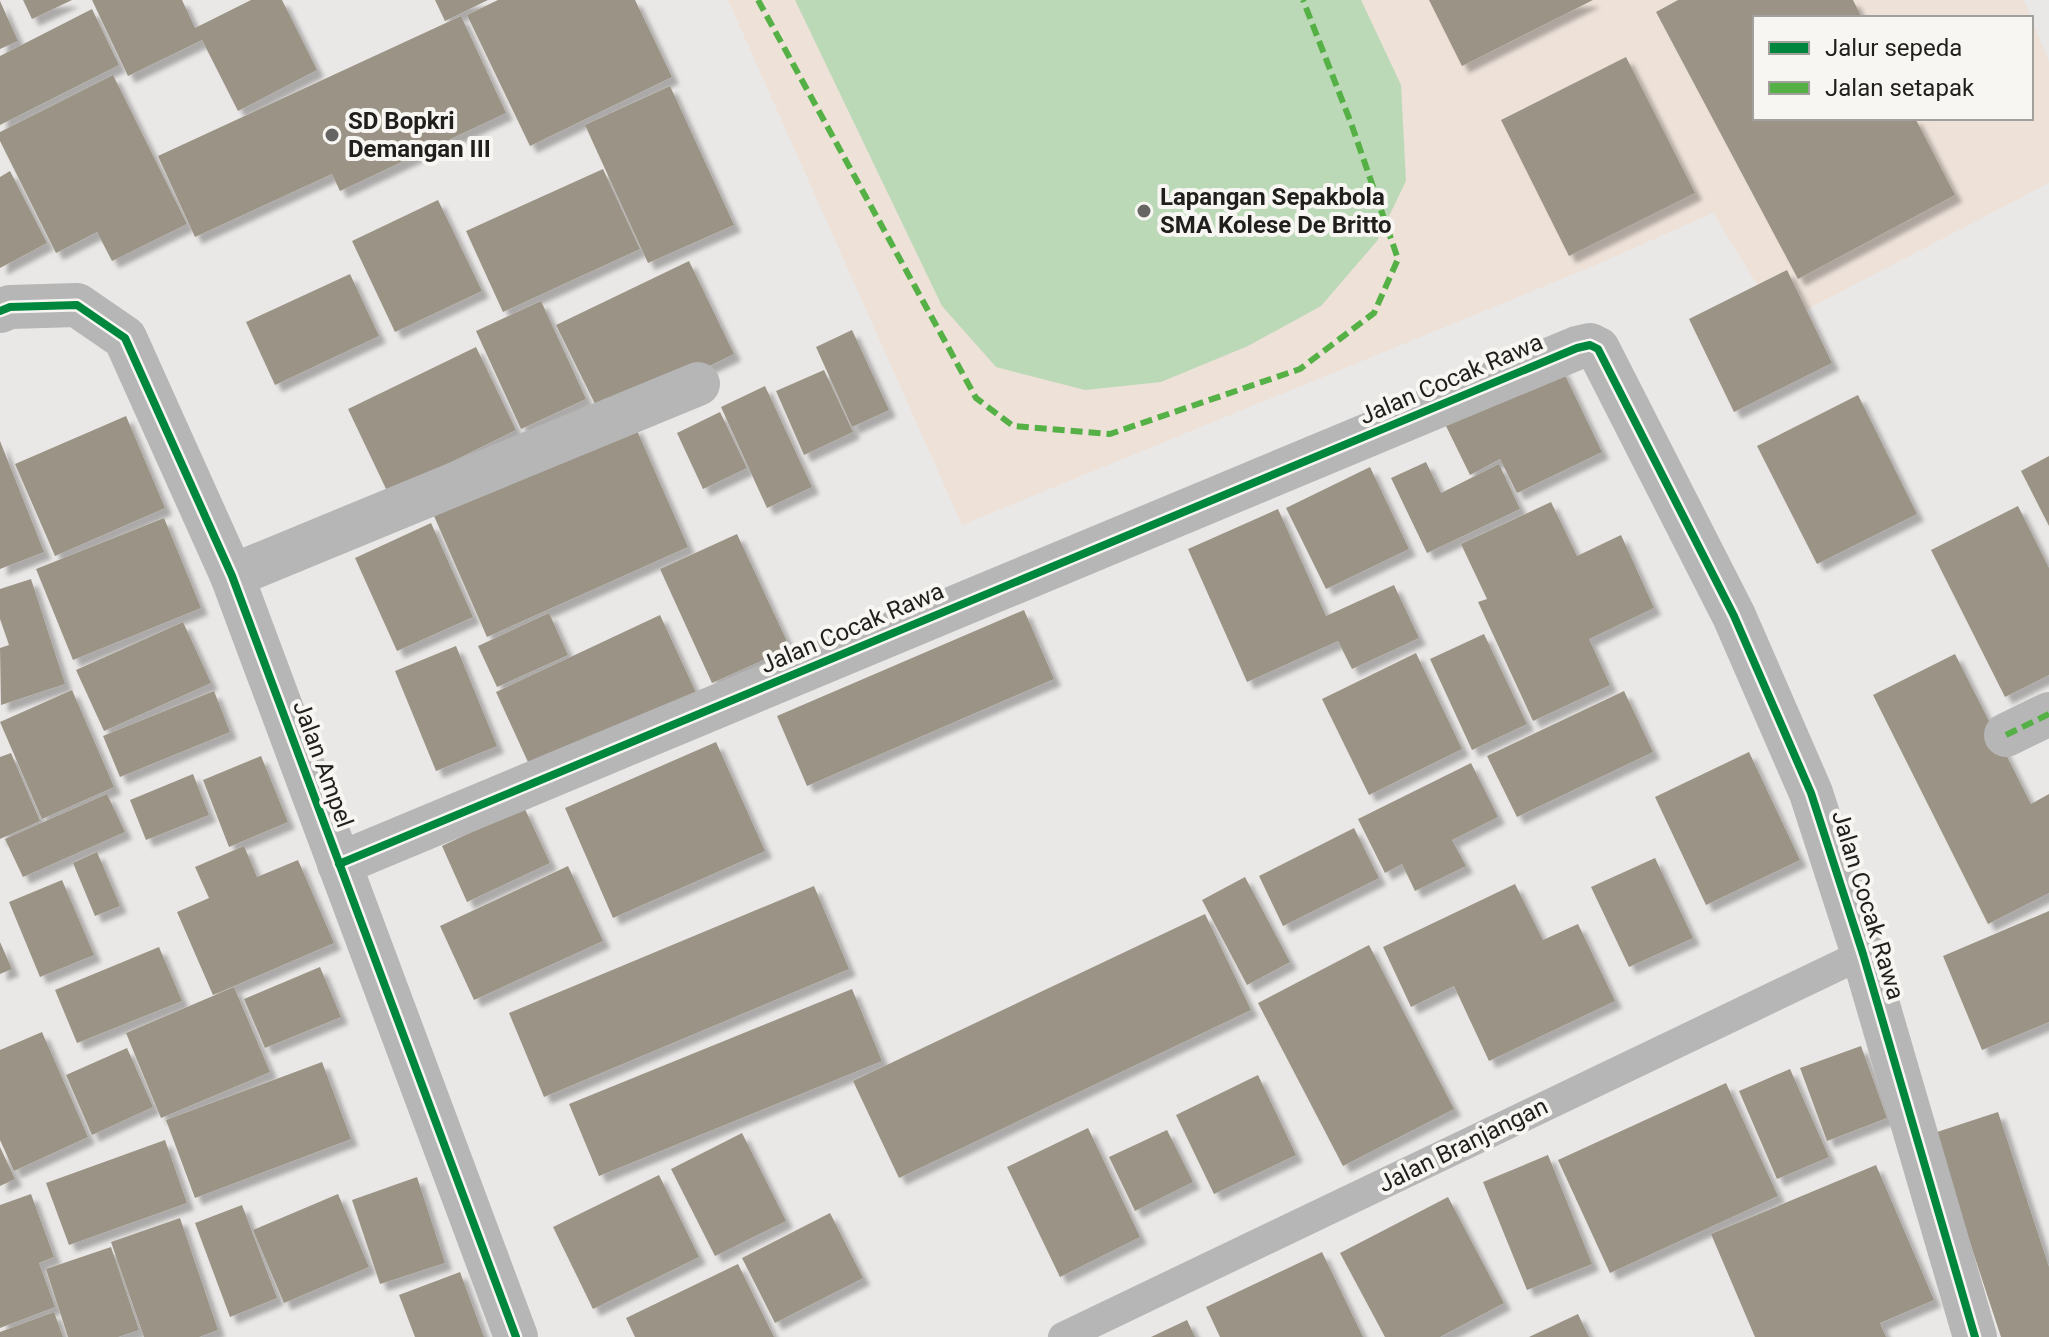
<svg xmlns="http://www.w3.org/2000/svg" width="2049" height="1337" font-family="Roboto,sans-serif">
<style>
.education{fill:#ede1d8;fill-rule:evenodd}
.green{fill:#bbd9b7}
.building{fill:#9b9486;filter:url(#shadow)}
.lines{fill:none;stroke-linecap:round;stroke-linejoin:round}
.lane{stroke:#b6b6b6;stroke-width:30}
.street{stroke:#b6b6b6;stroke-width:44}
.quiet{stroke:#55b145;stroke-width:6;stroke-dasharray:12 6;stroke-linecap:butt}
.cycleway-casing{stroke:#f8f6f2;stroke-width:13}
.cycleway{stroke:#00873e;stroke-width:8}
.poi-dot{fill:#676563;stroke:#f8f6f2;stroke-width:3}
.labels{text-anchor:middle;dominant-baseline:central;stroke-width:8;stroke-linejoin:round;paint-order:stroke}
.poi-label{font-size:24px;font-weight:bold;fill:#201f1d;stroke:#f8f6f2;text-anchor:start}
.street-label{font-size:24px;fill:#201f1d;stroke:#f8f6f2}
</style>
<defs>
<filter id="shadow"><feDropShadow dx="7" dy="7" stdDeviation="2" flood-color="#0004"/></filter>
</defs>
<rect width="100%" height="100%" fill="#eae8e6"/>
<path class="education" d="M 728,0 L 2024,0 L 2049,62 L 2049,183 L 1781,323 L 1713,213 L 1591,267 L 962,525 ZM 1755,18 L 2031,18 L 2031,118 L 1755,118 Z"/>
<polygon class="green" points="795,0 1361,0 1401,85 1406,181 1377,241 1321,306 1248,346 1161,382 1085,390 996,367 942,306"/>
<g class="building">
<polygon points="23,0 72,0 32,19"/>
<polygon points="92,0 182,0 195,28 251,0 282,0 317,70 238,111 202,40 128,76"/>
<polygon points="435,0 488,0 445,21"/>
<polygon points="498,0 635,0 672,77 530,146 467,15"/>
<polygon points="1429,0 1593,0 1462,66"/>
<polygon points="1678,0 1853,0 1862,18 1755,18 1755,118 1915,118 1955,195 1798,279 1656,12"/>
<polygon points="0,1 18,41 0,49"/>
<polygon points="92,9 119,65 0,125 0,56"/>
<polygon points="461,16 506,113 340,191 332,174 195,237 158,156"/>
<polygon points="1626,57 1695,193 1569,256 1501,120"/>
<polygon points="113,75 187,224 112,261 97,232 56,253 0,141 0,132"/>
<polygon points="670,86 734,225 648,263 585,125"/>
<polygon points="603,169 640,249 503,312 466,231"/>
<polygon points="10,171 47,243 0,268 0,177"/>
<polygon points="438,200 482,291 395,332 352,241"/>
<polygon points="689,261 734,354 602,418 556,325"/>
<polygon points="1787,270 1832,363 1734,412 1689,319"/>
<polygon points="350,274 379,336 275,385 246,322"/>
<polygon points="541,301 586,399 521,429 476,331"/>
<polygon points="852,330 889,410 852,427 816,347"/>
<polygon points="476,347 516,430 388,493 348,409"/>
<polygon points="1561,367 1602,452 1517,493 1500,459 1470,475 1445,424"/>
<polygon points="824,370 853,432 804,455 776,391"/>
<polygon points="765,386 812,487 767,508 721,407"/>
<polygon points="1858,395 1917,514 1817,564 1757,446"/>
<polygon points="720,412 747,468 703,489 677,433"/>
<polygon points="126,416 165,508 55,556 15,464"/>
<polygon points="635,426 688,547 487,637 434,516"/>
<polygon points="0,441 44,552 0,569"/>
<polygon points="2049,456 2049,526 2021,471"/>
<polygon points="1426,462 1441,493 1499,464 1520,509 1427,553 1391,478"/>
<polygon points="1370,467 1409,549 1326,589 1286,508"/>
<polygon points="1551,502 1577,556 1621,535 1654,608 1589,639 1610,685 1533,721 1478,602 1487,599 1461,544"/>
<polygon points="2018,506 2049,568 2049,675 2005,697 1931,550"/>
<polygon points="1278,509 1326,616 1394,585 1419,638 1352,669 1338,641 1247,682 1188,549"/>
<polygon points="164,518 201,608 73,660 36,569"/>
<polygon points="431,523 473,617 397,651 355,558"/>
<polygon points="737,534 790,648 712,683 660,569"/>
<polygon points="31,579 65,684 1,705 0,648 9,645 0,619 0,589"/>
<polygon points="1024,610 1054,679 807,786 777,716"/>
<polygon points="549,613 568,655 497,687 478,646"/>
<polygon points="660,615 698,697 533,773 496,692"/>
<polygon points="183,622 211,683 104,731 76,670"/>
<polygon points="1484,634 1527,724 1472,750 1430,659"/>
<polygon points="456,646 497,746 436,771 395,671"/>
<polygon points="1416,653 1462,749 1369,795 1322,699"/>
<polygon points="1955,654 2031,804 2049,794 2049,893 1988,924 1873,695"/>
<polygon points="72,690 114,787 42,819 0,722"/>
<polygon points="214,691 230,732 120,777 103,736"/>
<polygon points="1624,691 1653,752 1517,817 1487,756"/>
<polygon points="716,742 765,851 613,918 565,808"/>
<polygon points="1749,752 1800,860 1706,905 1655,797"/>
<polygon points="11,753 40,821 0,839 0,757"/>
<polygon points="261,756 288,822 229,847 203,780"/>
<polygon points="1471,763 1498,817 1452,840 1466,866 1415,891 1402,864 1385,873 1358,819"/>
<polygon points="193,774 209,815 146,840 130,800"/>
<polygon points="107,794 125,832 23,877 5,839"/>
<polygon points="524,807 550,863 467,902 442,846"/>
<polygon points="1354,828 1379,878 1283,926 1259,876"/>
<polygon points="244,846 257,877 298,860 334,943 213,995 177,912 209,898 195,867"/>
<polygon points="97,852 120,906 95,916 73,863"/>
<polygon points="1655,858 1693,938 1629,967 1591,887"/>
<polygon points="568,866 603,941 474,1000 440,926"/>
<polygon points="1245,877 1290,962 1247,985 1202,900"/>
<polygon points="62,880 94,955 40,977 9,902"/>
<polygon points="1515,884 1543,940 1578,924 1615,1001 1489,1061 1454,986 1411,1007 1383,947"/>
<polygon points="814,886 849,969 544,1097 509,1013"/>
<polygon points="2049,911 2049,1022 1982,1050 1943,956"/>
<polygon points="1205,914 1251,1010 899,1178 853,1081"/>
<polygon points="0,942 12,969 0,974"/>
<polygon points="1369,945 1454,1109 1343,1166 1258,1003"/>
<polygon points="159,947 182,1001 77,1043 55,990"/>
<polygon points="320,967 341,1017 265,1048 244,999"/>
<polygon points="234,987 270,1072 161,1118 126,1033"/>
<polygon points="852,989 882,1061 599,1176 569,1104"/>
<polygon points="42,1032 88,1137 14,1171 0,1140 0,1050"/>
<polygon points="1861,1046 1887,1118 1827,1141 1800,1068"/>
<polygon points="127,1048 153,1107 92,1135 66,1075"/>
<polygon points="322,1062 351,1139 195,1198 166,1120"/>
<polygon points="1790,1069 1829,1157 1777,1179 1739,1091"/>
<polygon points="1258,1075 1296,1155 1214,1194 1176,1115"/>
<polygon points="1726,1083 1778,1196 1610,1273 1558,1160"/>
<polygon points="1998,1112 2049,1267 2049,1337 2001,1337 1934,1133"/>
<polygon points="1088,1128 1140,1237 1060,1277 1007,1167"/>
<polygon points="1167,1130 1193,1182 1135,1211 1109,1157"/>
<polygon points="742,1133 786,1221 715,1256 671,1169"/>
<polygon points="165,1140 187,1203 69,1245 46,1183"/>
<polygon points="0,1147 15,1179 0,1186"/>
<polygon points="1548,1155 1592,1264 1527,1290 1483,1182"/>
<polygon points="1876,1165 1934,1300 1880,1323 1886,1337 1755,1337 1711,1234"/>
<polygon points="659,1175 699,1257 593,1309 553,1227"/>
<polygon points="417,1177 445,1263 380,1284 352,1200"/>
<polygon points="31,1194 54,1257 39,1263 55,1307 0,1328 0,1205"/>
<polygon points="338,1194 369,1267 284,1303 253,1230"/>
<polygon points="1448,1197 1504,1303 1440,1337 1385,1337 1340,1253"/>
<polygon points="242,1205 277,1298 230,1317 195,1223"/>
<polygon points="830,1213 863,1278 775,1323 742,1258"/>
<polygon points="180,1218 218,1330 199,1337 144,1337 111,1242"/>
<polygon points="111,1247 139,1330 118,1337 68,1337 46,1269"/>
<polygon points="1322,1252 1363,1337 1220,1337 1206,1307"/>
<polygon points="738,1264 774,1337 635,1337 626,1318"/>
<polygon points="460,1272 484,1337 415,1337 399,1295"/>
<polygon points="54,1312 63,1337 0,1337 0,1332"/>
<polygon points="1578,1314 1589,1337 1529,1337"/>
<polygon points="1187,1320 1195,1337 1151,1337"/>
</g>
<g class="lines">
<polyline class="lane" points="1063,1337 1863,954"/>
<g class="street">
<polyline points="0,311 10,307 77,305 125,338 232,576 516,1337"/>
<polyline points="232,576 698,384"/>
<polyline points="2006,735 2049,714"/>
<polyline points="339,864 1577,348 1590,345 1598,349 1734,616 1811,793 1863,954 1975,1337"/>
</g>
<g class="quiet">
<polyline points="758,0 976,398 1013,426 1110,434 1300,369 1374,313 1398,259 1351,123 1303,0"/>
<polyline points="2006,735 2049,714"/>
</g>
<g class="cycleway-casing">
<g id="cycleway">
<polyline points="0,311 10,307 77,305 125,338 232,576 516,1337"/>
<polyline points="339,864 1577,348 1590,345 1598,349 1734,616 1811,793 1863,954 1975,1337"/>
</g>
</g>
<use href="#cycleway" class="cycleway"/>
</g>
<g class="poi-dot">
<circle cx="332" cy="135" r="8"/>
<circle cx="1144" cy="211" r="8"/>
</g>
<g class="labels">
<g class="poi-label">
<text x="348" y="121">SD Bopkri<tspan x="348" dy="28">Demangan III</tspan></text>
<text x="1160" y="197">Lapangan Sepakbola<tspan x="1160" dy="28">SMA Kolese De Britto</tspan></text>
</g>
<g class="street-label">
<text transform="translate(1451 379) rotate(-23)">Jalan Cocak Rawa</text>
<text transform="translate(852 628) rotate(-23)">Jalan Cocak Rawa</text>
<text transform="translate(323 764) rotate(70)">Jalan Ampel</text>
<text transform="translate(1868 905) rotate(73)">Jalan Cocak Rawa</text>
<text transform="translate(1463 1145) rotate(-26)">Jalan Branjangan</text>
</g>
</g>
<rect x="1753" y="16" width="280" height="104" fill="#f8f6f2" stroke="#a2a09d" stroke-width="2"/>
<rect x="1769" y="42" width="40" height="12" fill="#00873e" stroke="#a2a09d" stroke-width="2"/>
<text x="1825" y="56" font-size="24" fill="#201f1d">Jalur sepeda</text>
<rect x="1769" y="82" width="40" height="12" fill="#55b145" stroke="#a2a09d" stroke-width="2"/>
<text x="1825" y="96" font-size="24" fill="#201f1d">Jalan setapak</text>
</svg>
